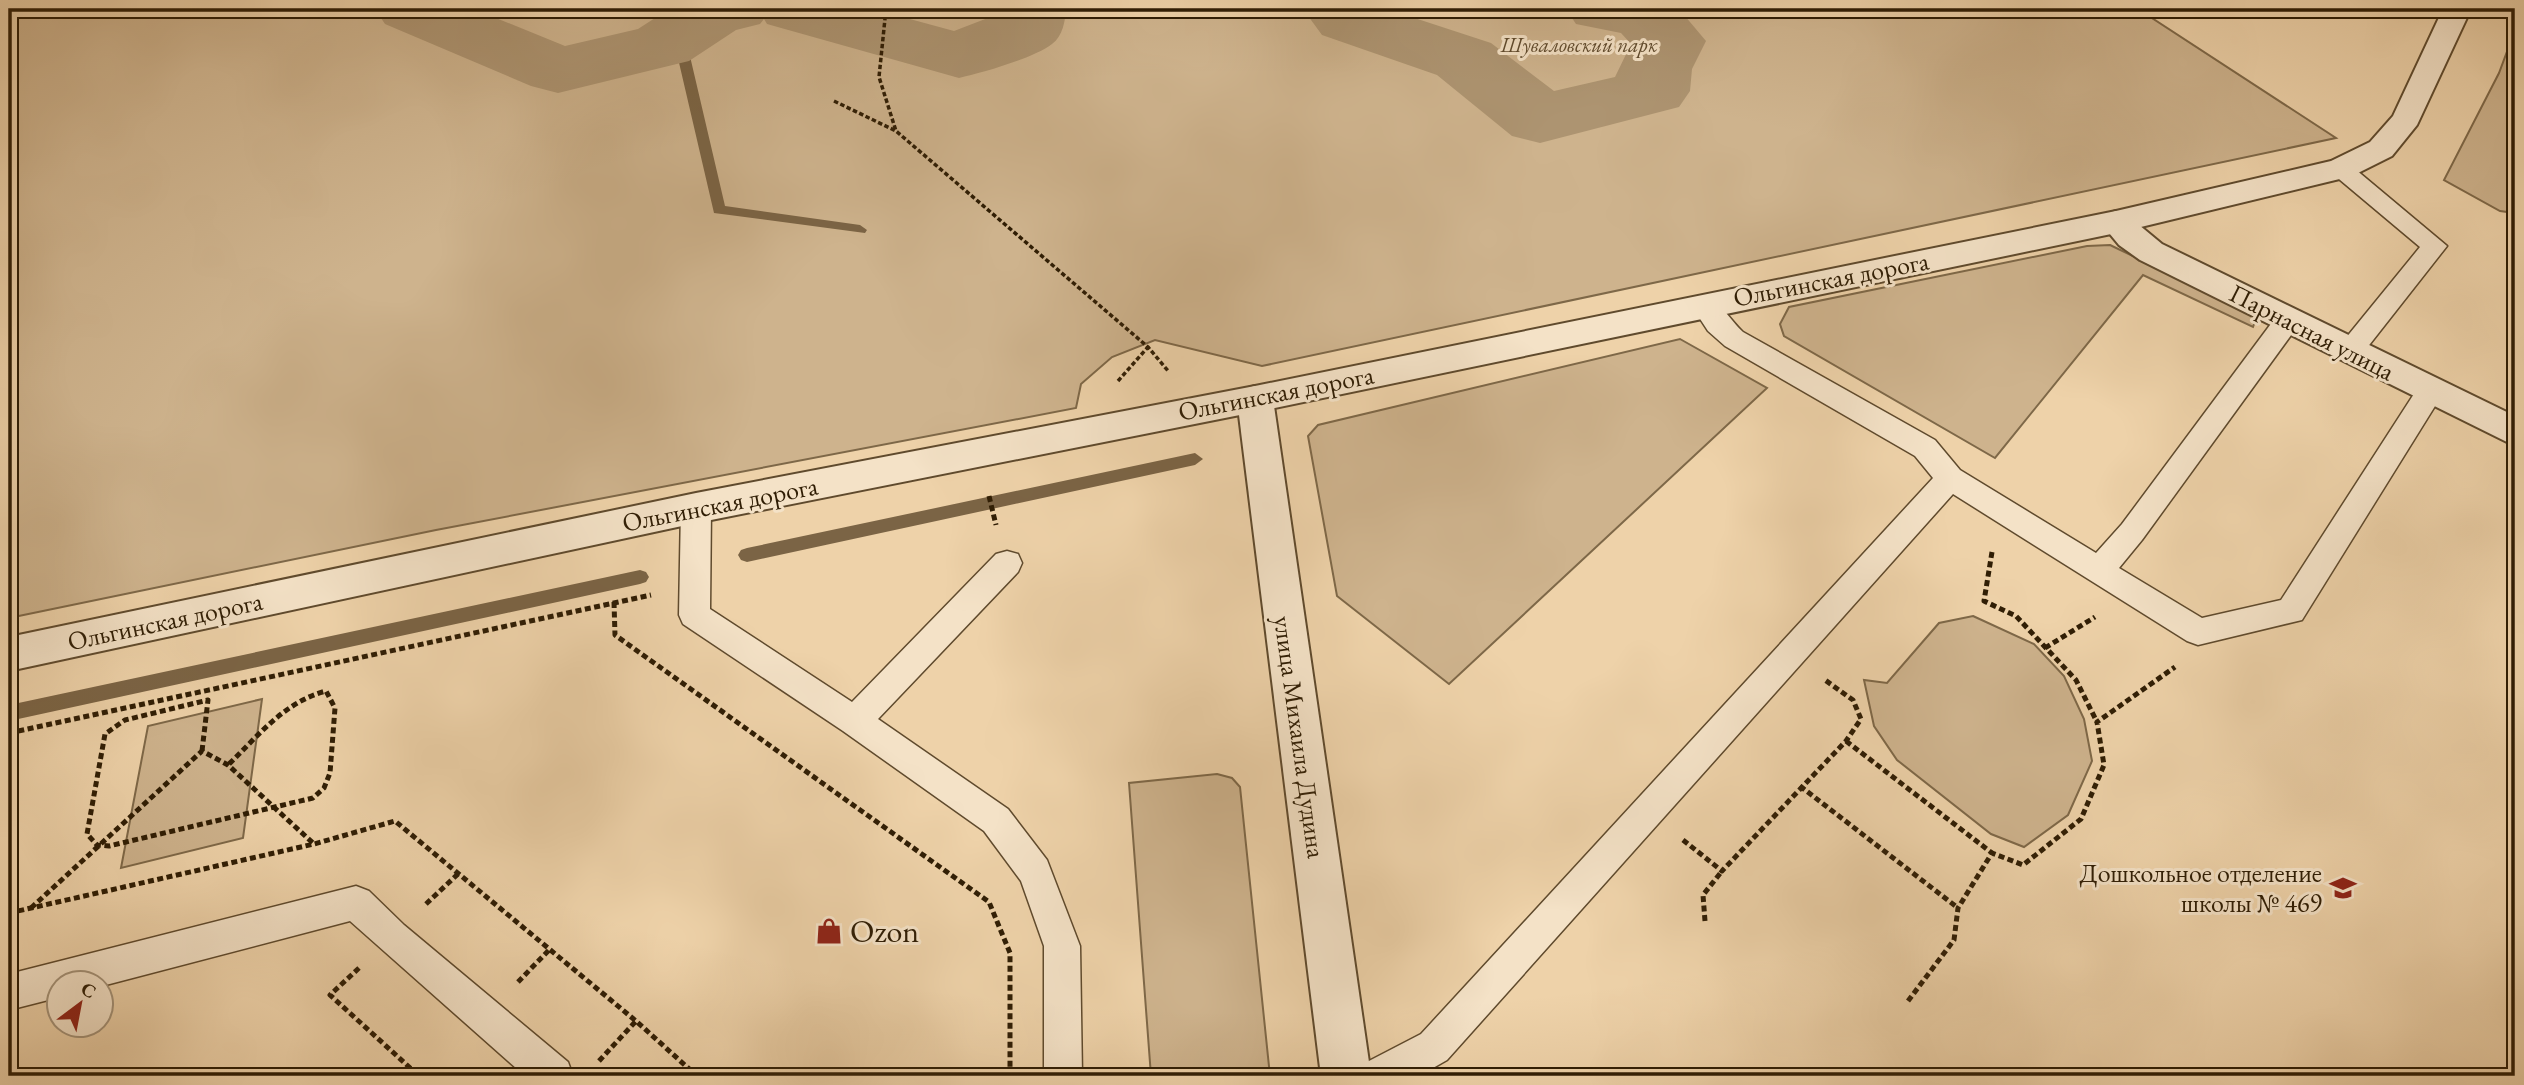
<svg xmlns="http://www.w3.org/2000/svg" width="2524" height="1085" font-family="'EB Garamond',serif">
<style>
.green{fill:#ceb38d;stroke:#7e6848;stroke-width:2}
.lines{fill:none;stroke-linecap:round;stroke-linejoin:round}
.stream{fill:#7b6445;fill-rule:evenodd}
.river{fill:#ad9471;fill-rule:evenodd}
.service-casing{stroke:#5f4a2d;stroke-width:3}
.minor-casing{stroke:#5f4a2d;stroke-width:4}
.tertiary-casing{stroke:#5f4a2d;stroke-width:4}
.path-far1{stroke:#2f1d04;stroke-width:3.5;stroke-dasharray:4.5 2.5;stroke-linecap:butt}
.path{stroke:#2f1d04;stroke-width:5;stroke-dasharray:6 3.5;stroke-linecap:butt}
.service{fill:#f4e2c7;fill-rule:evenodd}
.minor{fill:#f4e2c7;fill-rule:evenodd}
.tertiary{fill:#f4e2c7;fill-rule:evenodd}
.labels{text-anchor:middle;dominant-baseline:central;stroke-width:6;stroke-linejoin:round;paint-order:stroke}
.far-park-label{font-size:21px;font-style:italic;fill:#5f4a2d;stroke:#f4e2c7}
.street-label{font-size:26px;fill:#2f1d04;stroke:#f4e2c7}
.poi-label{font-size:26px;fill:#2f1d04;stroke:#f4e2c7;text-anchor:end}
.near-poi-label{font-size:32px;fill:#2f1d04;stroke:#f4e2c7;text-anchor:start}
</style>
<rect width="100%" height="100%" fill="#eed2a9"/>
<filter id="stains"><feTurbulence type="fractalNoise" baseFrequency=".00286" numOctaves="4"/><feColorMatrix values="0 0 0 0 .2 0 0 0 0 .09 0 0 0 0 .02 0 0 0 .5 -.17"/></filter>
<radialGradient id="worn" r=".72"><stop offset=".6" stop-color="#630" stop-opacity="0"/><stop offset="1" stop-color="#630" stop-opacity=".3"/></radialGradient>
<g class="green">
<polygon points="9,9 2138,9 2336,138 1262,366 1155,340 1112,357 1081,384 1076,408 436,530 9,618"/>
<polygon points="2515,30 2515,213 2500,211 2444,180 2499,73"/>
<polygon points="2110,245 2257,316 2253,327 2143,275 1995,458 1784,336 1780,324 1789,307 2087,246"/>
<polygon points="1680,339 1767,388 1449,684 1337,596 1308,436 1318,425"/>
<polygon points="1973,616 2034,644 2064,676 2084,719 2092,761 2068,815 2024,847 1991,834 1897,760 1874,726 1864,680 1887,683 1939,623"/>
<polygon points="262,699 243,838 121,868 148,726"/>
<polygon points="1217,774 1232,778 1240,787 1270,1076 1151,1076 1129,783"/>
</g>
<g class="lines">
<g class="stream">
<polygon points="1007,9 1019,9 1033,28 1031,31 1023,31"/>
<polygon points="663,41 689,52 725,206 860,225 867,230 865,233 714,213 677,54 658,48 658,42"/>
<polygon points="1195,453 1203,459 1195,465 747,562 741,560 738,555 741,550 747,548"/>
<polygon points="640,570 646,572 649,577 646,582 640,584 9,721 9,705"/>
</g>
<g class="river">
<path d="M 375,9 L 474,9 L 565,46 L 638,29 L 669,9 L 873,9 L 954,31 L 993,16 L 994,9 L 1066,9 C 1065,21 1063,36 1052,44 C 1034,58 982,73 959,78 L 767,24 L 764,19 L 760,24 L 736,30 L 689,61 L 558,93 L 531,86 L 385,24 Z"/>
<polygon points="1303,9 1387,9 1491,43 1554,91 1615,77 1631,44 1621,33 1576,24 1566,9 1679,9 1706,41 1692,69 1690,91 1679,107 1540,143 1512,136 1437,75 1322,35"/>
</g>
<g class="service-casing">
<g id="service">
<polygon points="2341,161 2349,164 2447,246 2359,358 2350,361 2341,358 2337,351 2341,344 2420,247 2333,174 2329,169 2333,164"/>
<path d="M 1704,296 C 1719,300 1731,321 1743,332 L 1935,440 L 1960,470 L 2096,553 L 2122,524 L 2279,313 L 2288,311 L 2297,313 L 2301,320 L 2297,327 L 2142,540 L 2119,568 L 2202,618 L 2281,600 L 2421,383 L 2431,380 L 2441,383 L 2445,390 L 2302,620 L 2198,645 L 2187,641 L 1953,494 L 1447,1060 L 1419,1076 L 1362,1076 L 1367,1062 L 1421,1034 L 1933,478 L 1915,456 L 1725,346 L 1708,331 L 1691,305 L 1695,299 Z"/>
<polygon points="696,497 706,500 711,508 710,609 852,702 996,554 1007,551 1018,554 1022,563 1018,572 878,719 1008,809 1047,860 1080,946 1082,1076 1044,1076 1044,946 1021,881 984,831 843,731 683,624 679,615 681,508 686,500"/>
<polygon points="356,886 369,891 404,925 568,1062 573,1076 525,1076 350,921 102,986 102,984 60,984 60,997 9,1010 9,974"/>
</g>
</g>
<g class="minor-casing">
<g id="minor">
<polygon points="2116,211 2127,215 2162,244 2515,416 2515,446 2140,260 2119,245 2100,222 2105,215"/>
<polygon points="1255,386 1268,390 1273,399 1371,1076 1321,1076 1237,399 1242,390"/>
</g>
</g>
<g class="tertiary-casing">
<polygon id="tertiary" points="2443,9 2471,9 2417,125 2392,156 2352,176 2116,233 1255,412 696,523 9,671 9,637 696,493 1255,386 2116,211 2331,161 2370,142 2393,116"/>
</g>
<g class="path-far1">
<polyline points="886,9 879,77 896,131 1148,347 1169,372"/>
<polyline points="834,101 896,131"/>
<polyline points="1118,381 1148,347"/>
</g>
<g class="path">
<polyline points="989,496 996,525"/>
<polyline points="1992,552 1984,601 2016,616 2076,680 2097,722"/>
<polyline points="614,602 615,635 989,902 1010,953 1010,1076"/>
<polyline points="2045,648 2095,617"/>
<polyline points="9,733 651,595"/>
<polyline points="1846,741 1992,853"/>
<path d="M 202,751 L 208,700 L 125,720 L 105,734 L 87,834 L 97,845 L 109,846 L 313,798 L 324,788 L 330,773 L 335,708 L 326,691 C 284,702 258,736 228,765"/>
<polyline points="1800,786 1958,908"/>
<polyline points="1683,840 1722,871 1846,741 1861,719 1853,700 1825,680"/>
<polyline points="426,904 460,872"/>
<polyline points="31,908 202,751 228,765 314,844"/>
<polyline points="9,913 314,844 395,821 636,1021 697,1076"/>
<polyline points="1705,921 1703,895 1722,871"/>
<polyline points="359,968 330,995 419,1076"/>
<polyline points="518,982 549,950"/>
<polyline points="1908,1001 1954,940 1958,908 1992,853 2023,865 2081,819 2104,765 2097,722 2175,667"/>
<polyline points="599,1061 636,1021"/>
</g>
<use href="#service" class="service"/>
<use href="#minor" class="minor"/>
<use href="#tertiary" class="tertiary"/>
</g>
<defs>
<g id="school-bare" transform="scale(2.1)"><path d="M0-5L7-2L0 1L-7-2ZM-4 1L0 2.5L4 1V4Q0 6-4 4Z" fill="#8f2418" stroke="#f4e2c7" stroke-width="2.5" paint-order="stroke"/></g>
<g id="shop-bare" transform="scale(2.1)"><path d="M-5-2.5h2.3a2.7 3.5 0 0 1 5.4 0H5L5.5 6h-11ZM-1.5-2.5h3a1.5 2.3 0 0 0-3 0Z" fill="#8f2418" stroke="#f4e2c7" stroke-width="2.5" paint-order="stroke"/></g>
</defs>
<g fill-rule="evenodd">
<use href="#school-bare" x="2343" y="888"/>
<use href="#shop-bare" x="829" y="931"/>
</g>
<g class="labels">
<g class="far-park-label">
<text x="1579" y="44">Шуваловский парк</text>
</g>
<g class="street-label">
<text transform="translate(1831 279) rotate(-11)">Ольгинская дорога</text>
<text transform="translate(2312 332) rotate(27)">Парнасная улица</text>
<text transform="translate(1276 393) rotate(-11)">Ольгинская дорога</text>
<text transform="translate(720 504) rotate(-11)">Ольгинская дорога</text>
<text transform="translate(165 621) rotate(-12)">Ольгинская дорога</text>
<text transform="translate(1300 737) rotate(82)">улица Михаила Дудина</text>
</g>
<g class="poi-label">
<text x="2322" y="873">Дошкольное отделение<tspan x="2322" dy="30">школы № 469</tspan></text>
</g>
<g class="near-poi-label">
<text x="850" y="931">Ozon</text>
</g>
</g>
<rect width="2524" height="1085" fill="none" stroke="#eed2a9" stroke-width="35"/>
<rect x="10" y="10" width="2503" height="1064" fill="none" stroke="#2f1d04" stroke-width="3.5"/>
<rect x="18" y="18" width="2489" height="1050" fill="none" stroke="#2f1d04" stroke-width="2"/>
<g transform="translate(80 1004) rotate(32)"><circle r="33" fill="#f4e2c7" stroke="#a59379" stroke-width="2"/>
<path d="M0-5L12 26L0 18L-12 26Z" fill="#8f2418"/>
<text y="-10" font-size="19" font-weight="bold" text-anchor="middle" fill="#2f1d04">С</text>
</g>
<rect width="100%" height="100%" filter="url(#stains)"/>
<rect width="100%" height="100%" fill="url(#worn)"/>
</svg>
